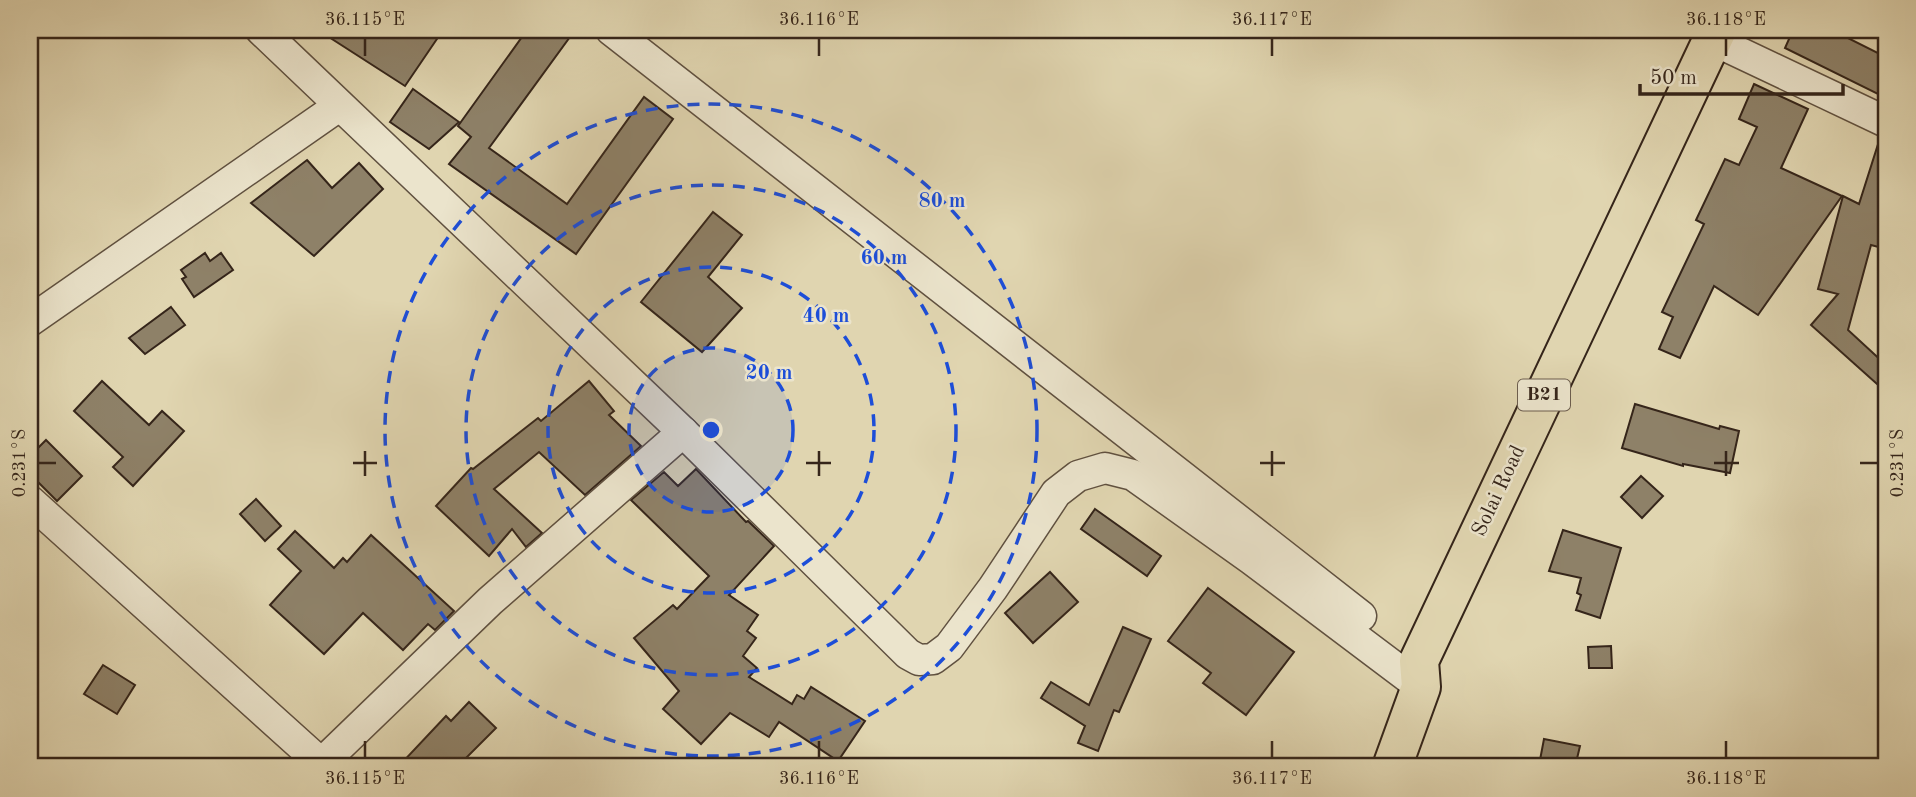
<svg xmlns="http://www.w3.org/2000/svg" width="1916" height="797" font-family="'Old Standard TT',serif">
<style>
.building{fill:#8e8168;stroke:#35251a;stroke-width:2}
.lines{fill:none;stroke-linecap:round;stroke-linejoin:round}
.minor-casing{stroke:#605140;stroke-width:33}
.trunk-casing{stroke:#35251a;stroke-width:42}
.minor{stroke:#ebe4cc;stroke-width:30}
.trunk{stroke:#e0d5b0;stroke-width:38}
.ticks{fill:none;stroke:#35251a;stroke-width:2.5}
.ring{fill:none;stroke:#1d4ed8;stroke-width:3.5;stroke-dasharray:12 9}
.labels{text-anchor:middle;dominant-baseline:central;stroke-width:5;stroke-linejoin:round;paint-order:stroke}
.shield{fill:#ebe4cc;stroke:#6c5e4f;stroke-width:2}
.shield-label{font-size:19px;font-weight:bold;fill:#35251a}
.street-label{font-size:21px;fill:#35251a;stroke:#ebe4cc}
.centre{fill:#1d4ed8;stroke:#ebe4cc;stroke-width:3.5}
.ring-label{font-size:21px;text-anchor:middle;font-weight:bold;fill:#1d4ed8;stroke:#ebe4cc;stroke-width:5;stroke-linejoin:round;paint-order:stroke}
.neatline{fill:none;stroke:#35251a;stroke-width:2.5}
.ticks-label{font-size:18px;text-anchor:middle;fill:#35251a}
</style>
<rect width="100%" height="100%" fill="#e0d5b0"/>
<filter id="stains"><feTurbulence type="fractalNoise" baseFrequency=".00286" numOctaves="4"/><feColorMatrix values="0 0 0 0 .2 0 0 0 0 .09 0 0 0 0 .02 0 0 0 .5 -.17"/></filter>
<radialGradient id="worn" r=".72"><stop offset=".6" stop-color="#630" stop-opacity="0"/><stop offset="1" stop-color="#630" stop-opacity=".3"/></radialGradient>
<g class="building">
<polygon points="318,30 443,30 405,86"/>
<polygon points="527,30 575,30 489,148 567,204 644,97 673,119 576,254 449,164 471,137 458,126"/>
<polygon points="1793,30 1832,30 1886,57 1886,98 1785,48"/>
<polygon points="1754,84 1808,109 1781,168 1842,196 1758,315 1714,286 1680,358 1659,349 1673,317 1662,312 1704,224 1696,220 1725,159 1739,165 1757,127 1739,119"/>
<polygon points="413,89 459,122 429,149 390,122"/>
<polygon points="1880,138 1886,139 1886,249 1871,245 1848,330 1886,365 1886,392 1811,325 1838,294 1818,289 1843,196 1859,204"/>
<polygon points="307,160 332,188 359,163 383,189 314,256 251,203"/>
<polygon points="713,212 742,235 708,277 742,308 702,352 641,302"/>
<polygon points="205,253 210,261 221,253 233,270 194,297 182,279 186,277 181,270"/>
<polygon points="171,307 185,325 145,354 129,338"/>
<polygon points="102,381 149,425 162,411 184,431 133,486 113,467 123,457 74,411"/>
<polygon points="589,381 614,411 609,415 641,446 585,495 539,452 494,489 542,533 526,547 512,529 489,556 436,506 471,468 473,469 538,418 541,421"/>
<polygon points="1635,404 1719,429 1720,426 1739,431 1730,473 1683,464 1683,466 1622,448"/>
<polygon points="46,440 82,476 57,501 30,474 30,456"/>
<polygon points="696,469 746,522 748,521 774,546 729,595 758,615 747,631 756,638 743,656 757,668 749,677 792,704 797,695 804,699 811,687 865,721 838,761 779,722 769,737 730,713 701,744 663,709 679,691 634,638 673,605 677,609 709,576 631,500 664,472 678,486"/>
<polygon points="1641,476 1663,496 1642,518 1621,497"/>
<polygon points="256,499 281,526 265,541 240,514"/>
<polygon points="1095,509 1161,556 1147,576 1081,529"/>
<polygon points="1563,530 1621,548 1600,618 1576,610 1581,595 1577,593 1581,578 1549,571"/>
<polygon points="295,531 334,568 343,558 347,562 371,535 454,611 435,630 428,624 403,650 363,613 324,654 270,605 301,571 278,549"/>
<polygon points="1050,572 1078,602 1033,643 1005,613"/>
<polygon points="1208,588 1294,652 1246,715 1203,683 1211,673 1168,641"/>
<polygon points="1123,627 1151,639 1119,712 1114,710 1098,751 1078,743 1085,726 1041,698 1051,682 1089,705"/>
<polygon points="1611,646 1612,668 1589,668 1588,647"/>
<polygon points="103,665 135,685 117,714 84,694"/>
<polygon points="469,702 496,728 457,767 398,767 446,716 451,721"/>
<polygon points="1544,739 1580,746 1575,767 1540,760"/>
</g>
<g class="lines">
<g class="minor-casing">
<g id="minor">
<polyline points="261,30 683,432 908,654 919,660 933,659 949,647 993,588 1056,493 1078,476 1105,468 1133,475 1251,559 1421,687"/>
<polyline points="611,30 1361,616"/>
<polyline points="1713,40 1886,122"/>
<polyline points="30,321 339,106"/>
<polyline points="30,501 325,767"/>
<polyline points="321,764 490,601 683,432"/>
</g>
</g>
<g class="trunk-casing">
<polyline id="trunk" points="1392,767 1421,687 1419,661 1717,30"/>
</g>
<use href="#minor" class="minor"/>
<use href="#trunk" class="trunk"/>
</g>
<path class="ticks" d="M 365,38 L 365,56M 819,38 L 819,56M 1272,38 L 1272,56M 1726,38 L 1726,56M 365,451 L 365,476M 819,451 L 819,476M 1272,451 L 1272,476M 1726,451 L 1726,476M 38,463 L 56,463M 353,463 L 377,463M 806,463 L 831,463M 1260,463 L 1285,463M 1714,463 L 1739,463M 1860,463 L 1878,463M 365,741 L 365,758M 819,741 L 819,758M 1272,741 L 1272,758M 1726,741 L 1726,758"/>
<circle cx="711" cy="430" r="82" fill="#1d4ed8" fill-opacity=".12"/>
<g class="ring">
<circle cx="711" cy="430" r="82"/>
<circle cx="711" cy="430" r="163"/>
<circle cx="711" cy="430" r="245"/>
<circle cx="711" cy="430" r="326"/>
</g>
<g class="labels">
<rect class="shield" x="1518" y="379.5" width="52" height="31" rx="5"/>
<g class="shield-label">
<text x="1544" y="395">B21</text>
</g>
<g class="street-label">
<text transform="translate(1499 491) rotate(-65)">Solai Road</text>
</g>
</g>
<circle cx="711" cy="430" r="10" class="centre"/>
<g class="ring-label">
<text x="942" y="207">80 m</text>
<text x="884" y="264">60 m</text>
<text x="826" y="322">40 m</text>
<text x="769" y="379">20 m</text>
</g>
<rect width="1916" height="797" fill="none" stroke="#e0d5b0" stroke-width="77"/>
<path d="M1640 84v10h203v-10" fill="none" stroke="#35251a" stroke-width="3.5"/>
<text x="1650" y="84" font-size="21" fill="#35251a" stroke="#ebe4cc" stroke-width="5" paint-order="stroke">50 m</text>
<rect x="38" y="38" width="1840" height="720" class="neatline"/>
<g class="ticks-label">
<text x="365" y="25">36.115°E</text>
<text x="819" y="25">36.116°E</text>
<text x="1272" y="25">36.117°E</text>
<text x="1726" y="25">36.118°E</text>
<text transform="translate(19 463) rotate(-90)" y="6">0.231°S</text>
<text transform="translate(1897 463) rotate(-90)" y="6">0.231°S</text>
<text x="365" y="784">36.115°E</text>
<text x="819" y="784">36.116°E</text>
<text x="1272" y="784">36.117°E</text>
<text x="1726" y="784">36.118°E</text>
</g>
<rect width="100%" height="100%" filter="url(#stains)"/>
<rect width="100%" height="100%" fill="url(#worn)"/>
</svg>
